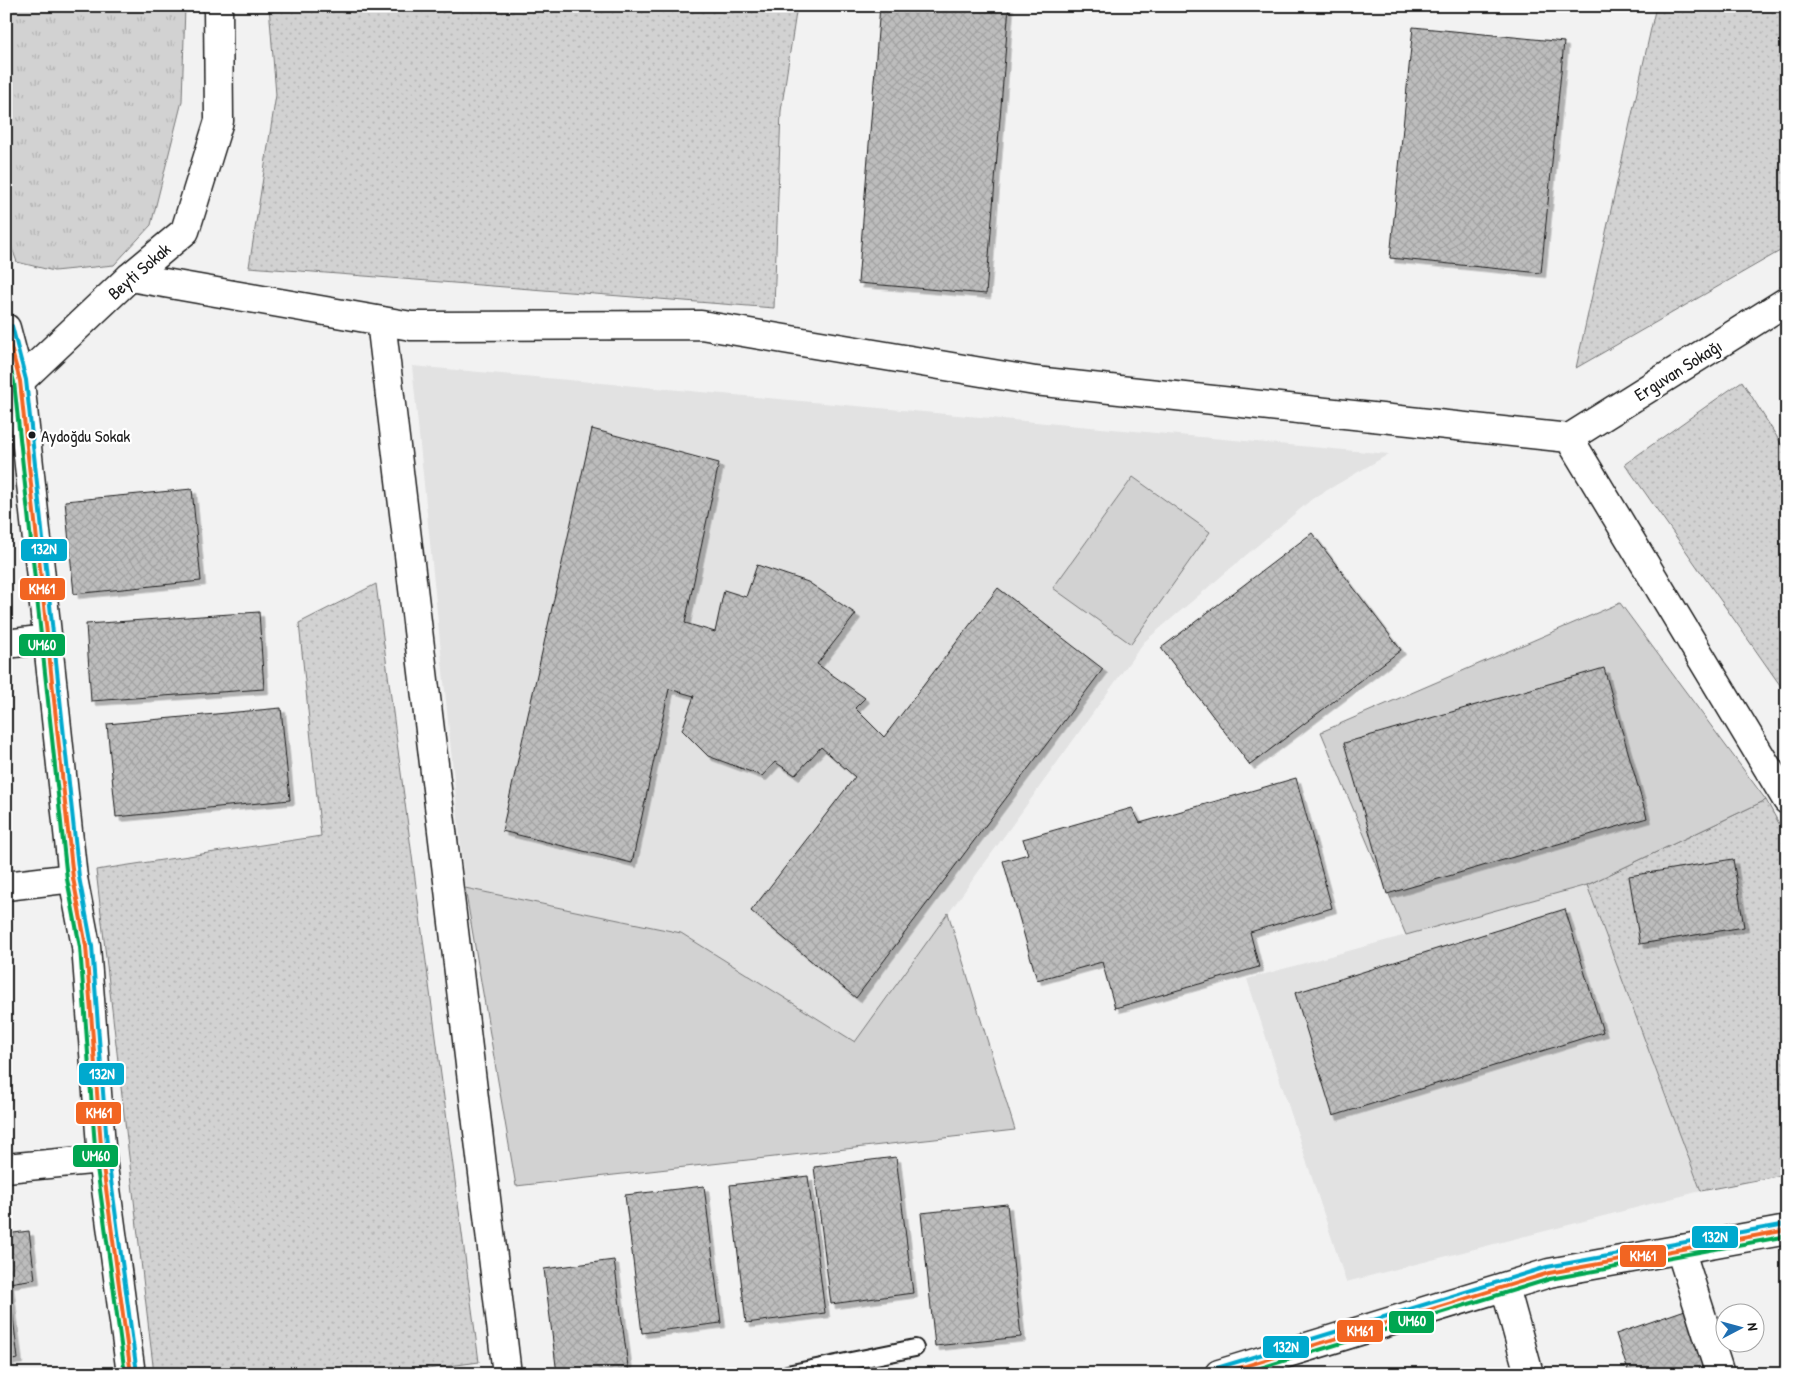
<svg xmlns="http://www.w3.org/2000/svg" width="1793" height="1380" font-family="'Patrick Hand',sans-serif">
<style>
.built{fill:#e2e2e2}
.grass{fill:url(#grass-dots);stroke:#777}
.park{fill:url(#park-tufts);stroke:#777}
.garden{fill:#d2d2d2;stroke:#777}
.building{fill:url(#building-cross-hatch);stroke:#1c1c1c;filter:url(#shadow)}
.lines{fill:none;stroke-linecap:round;stroke-linejoin:round}
.lane-casing{stroke:#1c1c1c;stroke-width:20}
.street-casing{stroke:#1c1c1c;stroke-width:31}
.secondary-casing{stroke:#1c1c1c;stroke-width:31}
.lane{stroke:#fff;stroke-width:16}
.street{stroke:#fff;stroke-width:28}
.secondary{stroke:#fff;stroke-width:28}
.bus-1-casing{stroke:#fff;stroke-width:8}
.bus-2-casing{stroke:#fff;stroke-width:8}
.bus-3-casing{stroke:#fff;stroke-width:8}
.bus-1{stroke:#f26522;stroke-width:4}
.bus-2{stroke:#00a651;stroke-width:4}
.bus-3{stroke:#00a9ce;stroke-width:4}
.bus-dot{fill:#1c1c1c;stroke:#fff;stroke-width:2}
.labels{text-anchor:middle;dominant-baseline:central;stroke-width:4.5;stroke-linejoin:round;paint-order:stroke}
.bus-label{font-size:17px;fill:#1c1c1c;stroke:#fff;text-anchor:start}
.street-label{font-size:18px;fill:#1c1c1c;stroke:#fff}
.line-badge{stroke:#fff;stroke-width:2}
.badge-label{font-size:14px;text-anchor:middle;font-weight:bold;fill:#fff}
</style>
<defs>
<pattern id="grass-dots" width="8" height="8" patternUnits="userSpaceOnUse" patternTransform="scale(1.25)"><rect width="8" height="8" fill="#d2d2d2"/><path d="M2 2h.1M6 6h.1" fill="none" stroke="#b4b4b4" stroke-width="1.8" stroke-linecap="round"/></pattern>
<pattern id="park-tufts" width="24" height="20" patternUnits="userSpaceOnUse" patternTransform="scale(1.25)"><rect width="24" height="20" fill="#d2d2d2"/><path d="M3 7l-1-3M5 7V3M7 7l1-3M15 17l-1-3M17 17v-4M19 17l1-3" fill="none" stroke="#b4b4b4"/></pattern>
<pattern id="building-cross-hatch" width="8" height="8" patternUnits="userSpaceOnUse" patternTransform="scale(1.25)"><rect width="8" height="8" fill="#bdbdbd"/><path d="M0 0l8 8M0 8l8-8" fill="none" stroke="#a2a2a2"/></pattern>
<filter id="shadow"><feDropShadow dx="4.5" dy="4.5" stdDeviation="0" flood-color="#0004"/></filter>
</defs>
<rect width="100%" height="100%" fill="#f2f2f2"/>
<filter id="ink" filterUnits="userSpaceOnUse"><feTurbulence type="fractalNoise" baseFrequency=".02" numOctaves="2"/><feDisplacementMap in="SourceGraphic" scale="10" xChannelSelector="R" yChannelSelector="G"/><feConvolveMatrix kernelMatrix="1 2 1 2 8 2 1 2 1" color-interpolation-filters="sRGB"/></filter>
<g filter="url(#ink)">
<g class="built">
<polygon points="412,366 1389,454 1312,499 1144,642 855,1043 681,933 465,888"/>
<polygon points="1587,885 1701,1191 1346,1282 1247,979"/>
</g>
<g class="grass">
<polygon points="269,6 797,6 781,111 774,308 249,267 276,95"/>
<polygon points="1656,6 1787,6 1787,247 1576,368"/>
<polygon points="1742,381 1787,453 1787,695 1625,464"/>
<polygon points="376,584 479,1362 391,1374 154,1374 96,870 321,836 299,623"/>
<polygon points="1766,800 1787,838 1787,1174 1701,1191 1587,885"/>
</g>
<polygon class="park" points="6,6 185,6 182,101 151,225 114,265 54,271 17,262 6,232"/>
<g class="garden">
<polygon points="1133,477 1210,532 1131,644 1053,588"/>
<polygon points="1620,603 1766,800 1587,885 1406,935 1321,732"/>
<polygon points="465,888 681,933 855,1042 948,913 1015,1130 516,1186"/>
</g>
<g class="building">
<polygon points="880,6 1009,6 986,294 858,283"/>
<polygon points="1413,27 1564,42 1541,273 1390,258"/>
<polygon points="592,429 719,463 685,623 715,632 724,590 746,597 757,565 808,582 856,614 817,664 865,698 855,708 884,737 998,588 1103,669 856,998 751,911 855,777 821,747 795,775 775,762 762,776 708,756 682,730 694,696 669,689 632,863 502,831"/>
<polygon points="192,489 201,581 74,594 65,501"/>
<polygon points="1312,533 1401,650 1250,765 1161,648"/>
<polygon points="259,612 264,689 91,701 86,624"/>
<polygon points="1604,668 1647,818 1387,894 1344,743"/>
<polygon points="281,708 290,800 116,817 107,724"/>
<polygon points="1296,778 1332,908 1250,932 1259,967 1115,1008 1102,962 1037,980 1003,861 1028,854 1023,839 1132,808 1140,823"/>
<polygon points="1733,859 1744,927 1640,944 1629,876"/>
<polygon points="1565,909 1603,1032 1333,1116 1295,993"/>
<polygon points="896,1157 913,1293 831,1304 814,1167"/>
<polygon points="808,1176 825,1313 746,1323 730,1185"/>
<polygon points="704,1186 721,1323 642,1333 625,1195"/>
<polygon points="1007,1204 1021,1337 935,1346 921,1213"/>
<polygon points="29,1231 35,1279 9,1283 18,1359 6,1361 6,1234"/>
<polygon points="614,1260 629,1374 557,1374 544,1269"/>
<polygon points="1685,1310 1707,1374 1629,1374 1616,1334"/>
</g>
<g class="lines">
<g class="lane-casing">
<polyline id="lane" points="787,1374 915,1348"/>
</g>
<g class="street-casing">
<g id="street">
<polyline points="130,277 411,326 701,325 1035,381 1569,438 1787,800"/>
<polyline points="381,321 507,1374"/>
<polyline points="6,328 20,381 73,878 86,946 102,1159 131,1374"/>
<polyline points="6,383 20,381 130,277 185,231 219,121 218,6"/>
<polyline points="1569,438 1787,301"/>
<polyline points="6,644 48,639"/>
<polyline points="6,886 73,878"/>
<polyline points="6,1168 102,1159"/>
<polyline points="1680,1249 1720,1374"/>
<polyline points="1505,1287 1529,1374"/>
</g>
</g>
<g class="secondary-casing">
<polyline id="secondary" points="1219,1374 1549,1273 1787,1230"/>
</g>
<use href="#lane" class="lane"/>
<use href="#street" class="street"/>
<use href="#secondary" class="secondary"/>
<g class="bus-1-casing">
<g id="bus-1">
<polyline points="6,329 20,381 73,878 86,946 102,1159 131,1374"/>
<polyline points="1220,1374 1549,1273 1787,1230"/>
</g>
</g>
<g class="bus-2-casing">
<g id="bus-2">
<polyline points="6,353 14,382 67,879 80,947 96,1160 125,1374"/>
<polyline points="1241,1374 1550,1279 1787,1236"/>
</g>
</g>
<g class="bus-3-casing">
<g id="bus-3">
<polyline points="12,326 26,380 79,877 92,946 108,1158 137,1373"/>
<polyline points="1217,1368 1547,1267 1786,1224"/>
</g>
</g>
<use href="#bus-1" class="bus-1"/>
<use href="#bus-2" class="bus-2"/>
<use href="#bus-3" class="bus-3"/>
</g>
</g>
<circle class="bus-dot" cx="32" cy="435" r="4.5"/>
<g class="labels">
<g class="bus-label">
<text x="41" y="435">Aydoğdu Sokak</text>
</g>
<g class="street-label">
<text transform="translate(139 271) rotate(-41)">Beyti Sokak</text>
<text transform="translate(1678 370) rotate(-32)">Erguvan Sokağı</text>
</g>
</g>
<g class="line-badge">
<rect x="20" y="538" width="48" height="24" rx="5" fill="#00a9ce"/>
<rect x="19" y="577" width="47" height="24" rx="5" fill="#f26522"/>
<rect x="18" y="633" width="48" height="24" rx="5" fill="#00a651"/>
<rect x="78" y="1062" width="47" height="24" rx="5" fill="#00a9ce"/>
<rect x="75" y="1101" width="47" height="24" rx="5" fill="#f26522"/>
<rect x="72" y="1144" width="47" height="24" rx="5" fill="#00a651"/>
<rect x="1691" y="1225" width="48" height="24" rx="5" fill="#00a9ce"/>
<rect x="1619" y="1244" width="48" height="24" rx="5" fill="#f26522"/>
<rect x="1388" y="1310" width="47" height="24" rx="5" fill="#00a651"/>
<rect x="1336" y="1319" width="48" height="24" rx="5" fill="#f26522"/>
<rect x="1262" y="1335" width="48" height="24" rx="5" fill="#00a9ce"/>
</g>
<g class="badge-label">
<text x="44" y="554">132N</text>
<text x="42" y="594">KM61</text>
<text x="42" y="650">UM60</text>
<text x="102" y="1079">132N</text>
<text x="99" y="1118">KM61</text>
<text x="96" y="1161">UM60</text>
<text x="1715" y="1242">132N</text>
<text x="1643" y="1261">KM61</text>
<text x="1412" y="1326">UM60</text>
<text x="1360" y="1336">KM61</text>
<text x="1286" y="1352">132N</text>
</g>
<rect width="1793" height="1380" fill="none" stroke="#fff" stroke-width="25"/>
<rect x="12" y="12" width="1768" height="1355" fill="none" stroke="#1c1c1c" stroke-width="2" filter="url(#ink)"/>
<g transform="translate(1740 1328) rotate(84)"><circle r="24" fill="#ffffff" stroke="#a4a4a4"/>
<path d="M0-4L9 19L0 12L-9 19Z" fill="#1f6fb2"/>
<text y="-8" font-size="14" font-weight="bold" text-anchor="middle" fill="#1c1c1c">N</text>
</g>
</svg>
